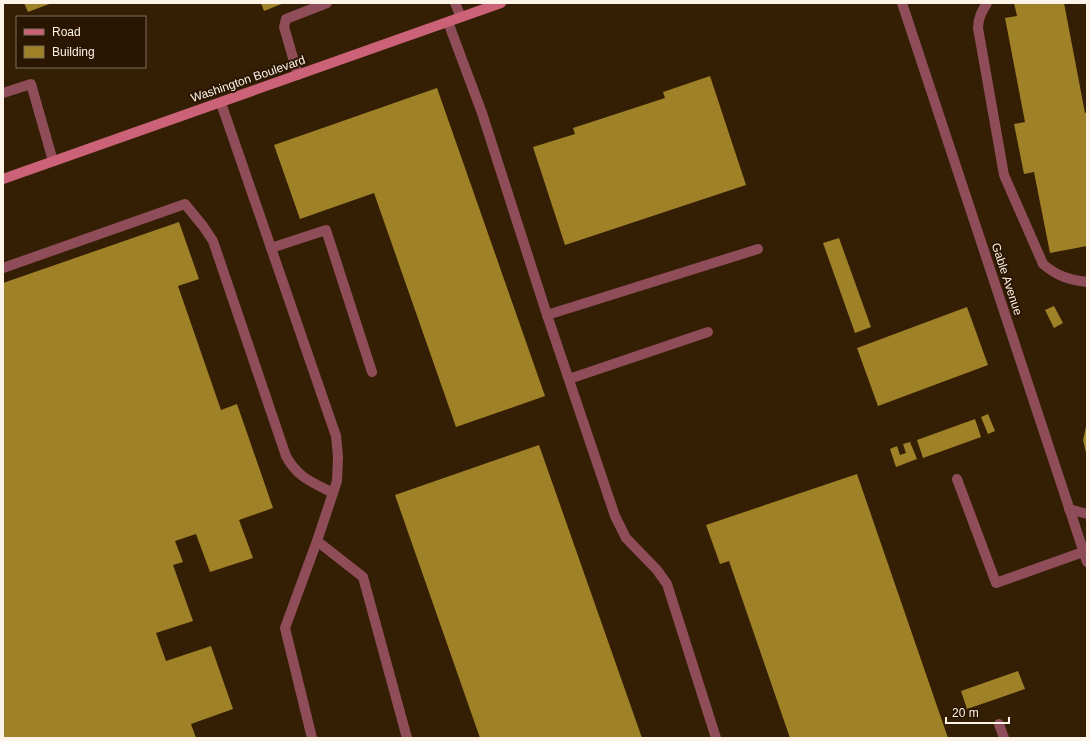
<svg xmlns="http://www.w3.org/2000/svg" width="1090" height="741" font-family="Helvetica,sans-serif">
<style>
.building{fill:#9f8128}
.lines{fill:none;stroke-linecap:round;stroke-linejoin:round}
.service{stroke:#8f4d59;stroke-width:10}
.minor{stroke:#8f4d59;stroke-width:10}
.secondary{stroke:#cb6277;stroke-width:10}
.labels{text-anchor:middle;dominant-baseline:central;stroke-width:4;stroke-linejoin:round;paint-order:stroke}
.street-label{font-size:12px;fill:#fef3e7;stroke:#2a1500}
</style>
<rect width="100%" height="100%" fill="#341f04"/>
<g class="building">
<polygon points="24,3 52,3 28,12"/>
<polygon points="261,3 284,3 264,11"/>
<polygon points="1014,3 1064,3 1085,113 1087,112 1087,246 1050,253 1034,172 1024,174 1014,124 1025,122 1005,18 1017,16"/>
<polygon points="710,76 746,185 565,245 533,147 575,134 573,128 665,98 663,92"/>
<polygon points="437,88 545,396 456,427 374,193 300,219 274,145"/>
<polygon points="179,222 199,279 178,286 221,410 237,404 273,508 239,520 253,558 210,572 196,534 175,541 183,562 173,565 193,621 156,633 166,661 211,646 233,709 191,724 196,738 3,738 3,283"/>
<polygon points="839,238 871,327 855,333 823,243"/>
<polygon points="1054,306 1063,323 1054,328 1045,310"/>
<polygon points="967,307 988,365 878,406 857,348"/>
<polygon points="988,414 995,431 988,434 981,417"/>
<polygon points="975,419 981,437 923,458 917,440"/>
<polygon points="1087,422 1087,457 1083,440"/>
<polygon points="910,442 917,459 896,467 890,449 897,446 900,455 906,453 903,444"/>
<polygon points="539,445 642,738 480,738 395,495"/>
<polygon points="857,474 948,738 790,738 729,561 720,564 706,525"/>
<polygon points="1018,671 1025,689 967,709 961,691"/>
</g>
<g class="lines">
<g class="service">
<polyline points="455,3 461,17"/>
<path d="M 987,3 C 982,11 978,18 978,28 L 1004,175 L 1043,264 C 1057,276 1069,280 1087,282"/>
<polyline points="448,22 482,113 547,315 615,516 626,538 657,570 667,584 716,738"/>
<polyline points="298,75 284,27 286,19 327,3"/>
<polyline points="3,93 31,84 53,161"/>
<polyline points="221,103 336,436 338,457 337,481 317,541 285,628 312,738"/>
<polyline points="271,248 326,230 372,372"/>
<path d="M 3,268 L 185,204 L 203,226 L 213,241 L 286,456 C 298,478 312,482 333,493"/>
<polyline points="547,315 758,249"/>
<polyline points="569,379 708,332"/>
<polyline points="957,479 996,583 1083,552"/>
<polyline points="317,541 363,577 407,738"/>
<polyline points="999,724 1004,738"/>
</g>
<g class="minor">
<polyline points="902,3 1087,562"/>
<polyline points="1069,509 1087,514"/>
</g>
<polyline class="secondary" points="3,179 501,3"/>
</g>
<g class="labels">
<g class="street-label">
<text transform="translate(248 79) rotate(-19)">Washington Boulevard</text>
<text transform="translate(1007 279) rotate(72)">Gable Avenue</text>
</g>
</g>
<rect width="1090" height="741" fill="none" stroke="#fef3e7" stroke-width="8"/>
<rect x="16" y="16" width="130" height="52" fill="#2a1500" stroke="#7f6e5c"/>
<rect x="24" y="29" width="20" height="6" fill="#cb6277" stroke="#7f6e5c"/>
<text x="52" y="36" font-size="12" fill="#fef3e7">Road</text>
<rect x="24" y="46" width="20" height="12" fill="#9f8128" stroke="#7f6e5c"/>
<text x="52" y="56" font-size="12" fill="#fef3e7">Building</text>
<path d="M946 717v6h63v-6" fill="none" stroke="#fef3e7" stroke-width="2"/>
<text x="952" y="717" font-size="12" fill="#fef3e7" stroke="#2a1500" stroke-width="3" paint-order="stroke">20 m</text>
</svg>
